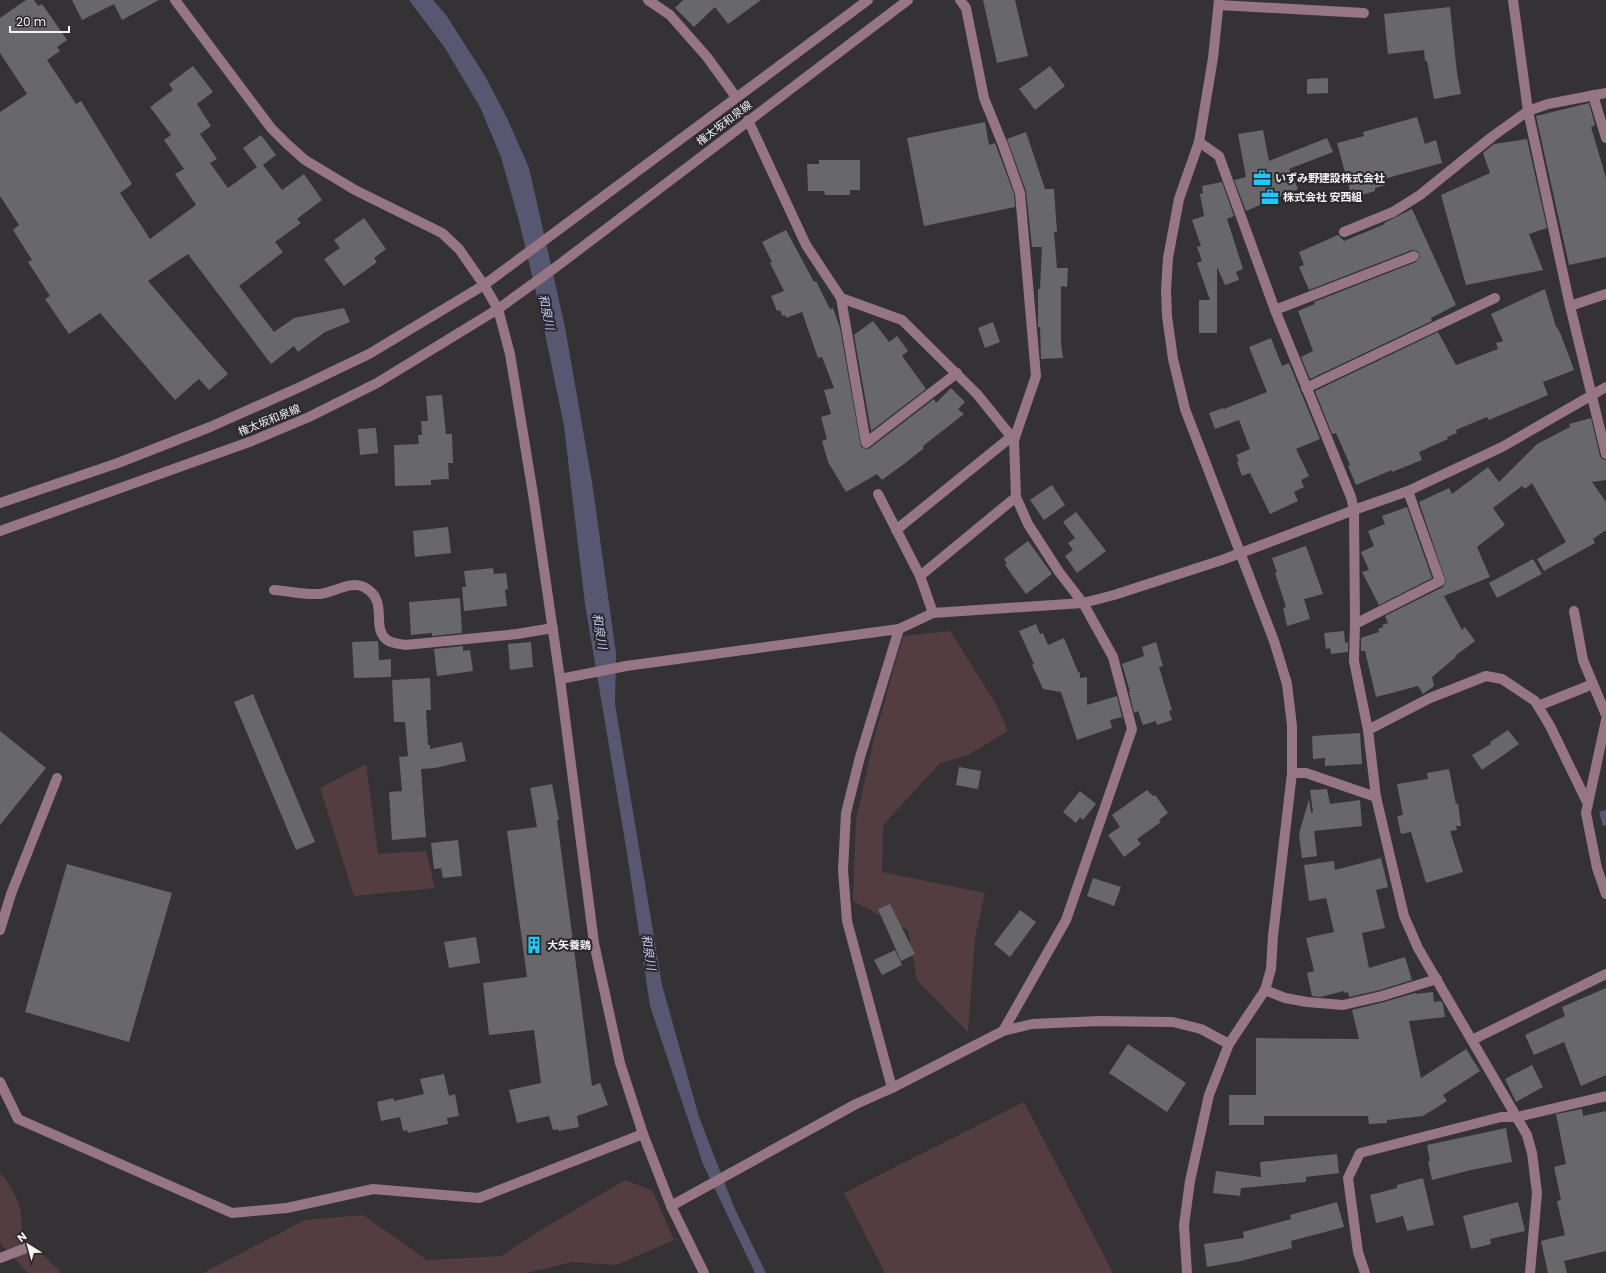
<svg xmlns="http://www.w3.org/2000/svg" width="1606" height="1273" font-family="Poppins,'Noto Sans JP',sans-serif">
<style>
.green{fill:#533d40}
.water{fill:#585772}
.building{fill:#686769}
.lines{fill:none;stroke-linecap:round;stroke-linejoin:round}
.minor{stroke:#967585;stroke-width:10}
.labels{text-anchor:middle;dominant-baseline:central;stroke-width:4;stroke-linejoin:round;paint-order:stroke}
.street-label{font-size:11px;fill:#f2f0f1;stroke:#2a282a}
.poi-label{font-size:11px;font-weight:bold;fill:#f2f0f1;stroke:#2a282a;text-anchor:start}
.water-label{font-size:12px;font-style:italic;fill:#c7c5fa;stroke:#2a282a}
</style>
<rect width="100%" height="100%" fill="#343234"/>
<g class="green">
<polygon points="950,631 996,704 1008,731 966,756 940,763 883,825 882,872 985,893 975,938 968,1032 917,980 908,930 853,901 856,820 874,739 903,636"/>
<polygon points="366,764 378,854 426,851 435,888 354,896 320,788"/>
<polygon points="1024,1102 1113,1273 885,1273 844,1193"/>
<path d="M 0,1173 C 17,1193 23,1209 22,1235 L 62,1273 L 28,1273 L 0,1243 Z"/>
<polygon points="625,1180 652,1190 674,1240 616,1265 572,1262 526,1273 203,1273 305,1220 363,1215 427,1260 501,1256 539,1231"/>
</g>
<g class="water">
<polygon points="409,0 433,0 446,15 485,76 507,118 529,168 565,327 592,482 616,653 615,704 662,985 699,1117 734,1207 766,1273 755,1273 703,1164 650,1006 627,853 585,604 564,426 540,309 519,221 501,157 480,107 445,48"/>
<polygon points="1606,810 1606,825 1603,826 1599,812"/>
</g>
<g class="building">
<polygon points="26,0 34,0 38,6 42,4 65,37 67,40 57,47 60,51 47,60 76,104 81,101 132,184 120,193 150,239 196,205 175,174 184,169 164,140 171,135 150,107 173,90 169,84 193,66 213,92 197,104 211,126 200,134 217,159 210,163 228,188 257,167 243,148 261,135 276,155 263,165 282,190 304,174 322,200 297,219 301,223 275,242 283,252 239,286 274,332 294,318 344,308 350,322 325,332 298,352 294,346 271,364 188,254 148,281 228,374 209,390 199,379 175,400 100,313 69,334 45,299 50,296 28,262 32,260 13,230 19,225 0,196 0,112 27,94 0,53 0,18"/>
<polygon points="72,0 159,0 122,20 114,4 82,20"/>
<polygon points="683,0 761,0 728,24 715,7 694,27 675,8"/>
<polygon points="983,0 1015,0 1028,56 997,63"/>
<polygon points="1450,7 1457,73 1461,94 1434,99 1427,61 1425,61 1424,50 1388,54 1384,14"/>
<polygon points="1050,66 1065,86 1035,110 1019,89"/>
<polygon points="1328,78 1328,93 1307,94 1307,79"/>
<polygon points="1589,103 1595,125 1591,127 1606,178 1606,257 1569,265 1536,116"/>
<polygon points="1417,117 1425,144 1436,140 1442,163 1384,179 1386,185 1375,188 1375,191 1352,198 1337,143 1364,136 1363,132"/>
<polygon points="985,122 989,145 995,143 1014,194 1015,207 924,226 907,138"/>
<polygon points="1263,130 1269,161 1327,138 1333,152 1289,169 1298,189 1246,211 1234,180 1246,177 1238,134"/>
<polygon points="1026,132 1045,189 1054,189 1057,232 1054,232 1057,268 1068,268 1067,287 1061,286 1061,343 1063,358 1041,359 1040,327 1038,327 1038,289 1040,289 1042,247 1032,247 1026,191 1007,139"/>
<polygon points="1527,139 1547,228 1529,234 1543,270 1466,285 1441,195 1490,173 1483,153 1494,144"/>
<polygon points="819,160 860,160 860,190 850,190 850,195 825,195 824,191 808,191 807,164 819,164"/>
<polygon points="1222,182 1234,216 1227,219 1243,269 1236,272 1239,280 1225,285 1217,267 1217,333 1199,333 1199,300 1210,300 1197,263 1202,261 1197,247 1201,246 1192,220 1204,216 1200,194 1203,193 1202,186"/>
<polygon points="1412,209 1456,305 1431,318 1432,321 1310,379 1301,357 1313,351 1298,311 1315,304 1314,302 1416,262 1420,257 1418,251 1412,250 1309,290 1299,267 1304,265 1299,252 1338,235 1344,241 1385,224 1384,223"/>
<polygon points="364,218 386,249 374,258 377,262 344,286 324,259 340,248 334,240"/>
<polygon points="786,230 814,282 816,281 830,309 833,308 840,328 861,447 867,449 870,448 934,399 936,403 951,388 965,402 958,409 964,414 923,446 924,448 904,464 882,480 877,474 846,492 828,462 822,441 827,439 821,417 831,414 824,390 834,388 822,357 818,358 802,312 786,318 785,315 782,316 780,310 777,311 771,296 784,291 770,263 772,262 762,242"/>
<polygon points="1545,289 1556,327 1557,327 1561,335 1574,370 1543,382 1548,395 1489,420 1487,417 1456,430 1457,433 1447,437 1448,439 1419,452 1422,460 1392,472 1392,470 1356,485 1348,466 1350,465 1336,433 1332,434 1315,391 1438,332 1456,365 1498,349 1496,343 1503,341 1491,314"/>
<polygon points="873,321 889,342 897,336 908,351 902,356 926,389 871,431 854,335"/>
<polygon points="993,322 1000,342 985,348 978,328"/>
<polygon points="1271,338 1282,366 1289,363 1320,439 1296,449 1309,476 1301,480 1304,487 1294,492 1298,501 1270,514 1250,473 1242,476 1237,462 1239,461 1236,455 1250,449 1239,420 1215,429 1209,413 1223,408 1224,409 1267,392 1249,347"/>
<polygon points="442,395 446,434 452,434 453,463 448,463 449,479 431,480 431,485 395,486 394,445 419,444 418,435 422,435 421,421 428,421 426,396"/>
<polygon points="1591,418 1600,456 1602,459 1606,460 1606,480 1592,482 1606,502 1606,530 1593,539 1595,543 1544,571 1537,559 1566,542 1532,483 1525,489 1522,486 1493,508 1505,525 1477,547 1490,577 1444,596 1462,630 1465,627 1475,641 1455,656 1456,657 1432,677 1434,686 1423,694 1418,686 1376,697 1365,651 1361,651 1361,638 1379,632 1378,629 1383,627 1382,625 1388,623 1385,616 1443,587 1446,582 1419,502 1449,488 1452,494 1488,467 1499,482 1537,444 1570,427 1569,424"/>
<polygon points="376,428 378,453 360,455 358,429"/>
<polygon points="1052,485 1065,505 1044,520 1030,500"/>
<polygon points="1407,507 1432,578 1379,605 1362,572 1369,570 1361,552 1374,546 1368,531 1385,524 1382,516"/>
<polygon points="1076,512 1106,551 1077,573 1065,556 1073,550 1068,543 1075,538 1063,522"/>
<polygon points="448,527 451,553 415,557 413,531"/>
<polygon points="1028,541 1052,574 1026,594 1005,565 1007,564 1004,559"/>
<polygon points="1306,546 1323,594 1304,599 1310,619 1287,626 1283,608 1286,607 1275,573 1277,572 1272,558"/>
<polygon points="1533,559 1542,574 1497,598 1489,583"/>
<polygon points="493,568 494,574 506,573 508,589 505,590 507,606 464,611 462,587 466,587 464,571"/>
<polygon points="460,598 462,633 432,636 432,633 411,635 409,602"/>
<polygon points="1036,624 1040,634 1043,633 1048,645 1064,638 1078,672 1080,673 1080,678 1087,677 1087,705 1117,696 1122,717 1110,720 1112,728 1077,740 1061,692 1043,689 1032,665 1034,664 1019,631"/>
<polygon points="1344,631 1345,643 1348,642 1348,652 1331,654 1330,648 1326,649 1324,633"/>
<polygon points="378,641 379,660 391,659 391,677 354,678 352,642"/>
<polygon points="531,642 533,667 510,670 508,644"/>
<polygon points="1156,642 1163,666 1159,667 1172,710 1169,711 1172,720 1157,725 1156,721 1143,725 1138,711 1134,713 1129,692 1130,692 1122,664 1144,656 1142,647"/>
<polygon points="463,646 463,651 470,650 473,671 437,676 434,649"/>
<polygon points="430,678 431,710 426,710 428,745 430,745 430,749 462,742 466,761 435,768 421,769 426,837 392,840 389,792 402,791 399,757 408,756 405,722 394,722 392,680"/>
<polygon points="253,694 315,842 296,850 234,702"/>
<polygon points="1508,730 1519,744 1482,770 1472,755 1491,744 1490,742"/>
<polygon points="0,731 46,768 0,825"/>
<polygon points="1360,733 1362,764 1325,766 1325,758 1313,759 1312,736"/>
<polygon points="959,767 981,771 978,789 956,785"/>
<polygon points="1449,769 1456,804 1458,803 1461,826 1456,826 1457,830 1450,831 1463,872 1426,883 1411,832 1401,834 1397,816 1403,815 1397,784 1428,779 1427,773"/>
<polygon points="552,784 559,820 557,820 592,1086 600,1083 608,1105 577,1116 579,1127 558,1131 558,1129 553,1130 549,1116 517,1123 509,1090 541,1083 534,1030 489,1035 483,983 527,977 507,831 537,827 530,788"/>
<polygon points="1327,789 1330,804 1360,800 1362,826 1314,831 1317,856 1302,858 1299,834 1309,799 1311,813 1313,812 1310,790"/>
<polygon points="1147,790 1153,796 1155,795 1168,813 1159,820 1161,822 1137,839 1141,844 1124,857 1108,835 1120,827 1112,815"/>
<polygon points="1080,791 1096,804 1083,820 1080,817 1076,823 1063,812"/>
<polygon points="458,840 462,876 443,878 441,868 434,869 431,843"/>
<polygon points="1381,858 1388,887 1376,890 1385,928 1362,933 1369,968 1405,957 1412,980 1380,990 1349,997 1348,992 1345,993 1344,991 1320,997 1312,996 1307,973 1314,971 1306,938 1334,932 1326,898 1309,901 1304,865 1334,861 1335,870"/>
<polygon points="67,864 172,893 129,1042 25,1012"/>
<polygon points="1093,878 1121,887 1114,906 1087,896"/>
<polygon points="890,904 915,954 901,961 878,909"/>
<polygon points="1020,910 1036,922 1010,957 994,944"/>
<polygon points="476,937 480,963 449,968 444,942"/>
<polygon points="895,950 902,965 882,975 874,960"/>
<polygon points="1606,988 1606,1075 1581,1086 1564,1042 1534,1055 1525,1035 1565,1016 1562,1007"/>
<polygon points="1433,992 1434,1002 1441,1001 1443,1004 1445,1017 1409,1021 1421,1078 1466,1049 1480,1071 1443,1095 1447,1101 1423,1116 1387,1120 1387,1123 1369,1124 1368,1116 1264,1116 1264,1125 1229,1125 1229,1095 1256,1095 1256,1038 1359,1039 1352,1010 1384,1002 1415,993 1416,994"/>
<polygon points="1128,1044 1186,1083 1167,1112 1109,1073"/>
<polygon points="1532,1065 1543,1087 1516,1102 1505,1079"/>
<polygon points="444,1074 449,1096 455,1094 459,1116 447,1118 448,1124 408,1133 407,1130 403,1131 400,1117 381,1121 377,1102 393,1098 394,1101 424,1094 420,1079"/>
<polygon points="1582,1109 1583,1116 1606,1111 1606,1251 1564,1261 1567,1273 1548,1273 1541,1241 1565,1235 1557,1201 1561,1200 1554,1167 1566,1164 1556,1114"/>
<polygon points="1506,1128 1512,1162 1471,1170 1432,1180 1428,1161 1430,1161 1427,1145"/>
<polygon points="1337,1154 1339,1173 1306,1177 1306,1182 1241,1188 1240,1196 1213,1193 1216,1171 1261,1177 1260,1162"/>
<polygon points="1423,1178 1434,1225 1407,1231 1403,1216 1376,1223 1370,1195 1397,1188 1397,1185"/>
<polygon points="1337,1202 1344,1227 1291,1241 1292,1248 1241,1261 1207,1267 1204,1244 1244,1238 1243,1232 1291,1219 1290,1215"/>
<polygon points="1518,1202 1525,1231 1490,1239 1491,1244 1471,1249 1463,1216"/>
</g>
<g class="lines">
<g class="minor">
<polyline points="175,0 271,128 287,144 305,160 355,190 442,233 459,249 484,285 498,309 510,354 533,494 560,679 594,943 620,1063 643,1134 671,1206 704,1273"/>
<polyline points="648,0 670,15 707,57 736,97"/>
<polyline points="960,0 966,8 984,98 1003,145 1020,193 1036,376 1014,440"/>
<polyline points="1513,0 1528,111 1570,306 1606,454"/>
<polyline points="1219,5 1364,13"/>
<polyline points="1593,95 1606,138"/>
<polyline points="748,120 806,245 841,298 902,320 977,394 1014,440 1016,497 1028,524 1059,572 1083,603 1113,657 1132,729 1066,920 1003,1031"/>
<polyline points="1199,142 1219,156 1275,310 1351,497 1354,510 1355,624 1354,661 1368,730 1376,797 1404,916 1418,948 1527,1135 1532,1153 1537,1193 1530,1273"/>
<polyline points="1344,232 1393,212 1420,195 1493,136 1528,111 1548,104 1606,93"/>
<polyline points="841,298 866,443 957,373"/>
<polyline points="1570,306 1606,294"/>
<polyline points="1275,310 1414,256"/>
<polyline points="1306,388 1495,298"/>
<polyline points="878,494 920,576 933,613"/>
<polyline points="0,503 118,463 210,427 300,387 369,354 484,285 868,0"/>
<polyline points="896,530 1011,437"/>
<polyline points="0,531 252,441 309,417 377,383 498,309 556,267 908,0"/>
<polyline points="920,576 1016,497"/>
<path d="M 274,590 C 289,591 305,595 320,594 C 333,593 351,580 364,587 C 390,601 370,627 387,640 C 391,643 400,644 405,645 L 517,634 L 553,628"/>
<polyline points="1574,611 1583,660 1606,715"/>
<polyline points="1355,624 1440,581 1408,491"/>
<polyline points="560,679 626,666 899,629 933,613 1083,603 1114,595 1222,560 1354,510 1408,491 1502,447 1606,387"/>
<polyline points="1538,706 1593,684"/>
<polyline points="1606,720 1586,813 1597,868 1606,894"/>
<polyline points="1368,730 1430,698 1486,676 1502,679 1535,701 1550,726 1588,804"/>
<polyline points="1292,773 1306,773 1376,797"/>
<polyline points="0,930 11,894 57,778"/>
<polyline points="1265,990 1285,998 1307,1002 1343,1005 1382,996 1437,979"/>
<polyline points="1472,1040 1606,974"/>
<polyline points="0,1082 18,1119 232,1213 287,1208 373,1189 479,1198 643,1134"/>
<polyline points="892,1088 847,921 843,870 846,813 860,757 899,629"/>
<polyline points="671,1206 856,1104 892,1088 1003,1031 1032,1024 1099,1021 1173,1022 1201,1029 1229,1044"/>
<polyline points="0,1258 26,1248"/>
<polyline points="1187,1273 1184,1225 1190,1181 1209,1095 1229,1044 1265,990 1271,969 1273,936 1292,773 1292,726 1287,684 1274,641 1185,409 1173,359 1167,316 1166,290 1168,258 1179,199 1199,142 1213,58 1219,0"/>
<polyline points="1365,1273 1358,1252 1348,1178 1360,1153 1501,1117 1517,1117 1606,1096"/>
</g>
</g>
<defs>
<g id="office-bare" transform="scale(1.38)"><path d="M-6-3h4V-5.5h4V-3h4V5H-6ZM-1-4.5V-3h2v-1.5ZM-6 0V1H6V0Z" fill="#1acafc" stroke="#2a282a" stroke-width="2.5" paint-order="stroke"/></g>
<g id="building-bare" transform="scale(1.38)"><path d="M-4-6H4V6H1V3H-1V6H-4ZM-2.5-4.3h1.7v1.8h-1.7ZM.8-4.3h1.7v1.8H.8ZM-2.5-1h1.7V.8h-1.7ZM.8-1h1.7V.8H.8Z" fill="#1acafc" stroke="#2a282a" stroke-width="2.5" paint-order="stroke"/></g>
</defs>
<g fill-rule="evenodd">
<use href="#office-bare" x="1262" y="178"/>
<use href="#office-bare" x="1270" y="197"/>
<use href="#building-bare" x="534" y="945"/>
</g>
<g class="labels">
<g class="street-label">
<text transform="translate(724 123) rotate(-37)">権太坂和泉線</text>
<text transform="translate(269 420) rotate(-22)">権太坂和泉線</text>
</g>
<g class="poi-label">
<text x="1275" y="178">いずみ野建設株式会社</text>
<text x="1283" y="197">株式会社 安西組</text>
<text x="547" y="945">大矢養鶏</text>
</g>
<g class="water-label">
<text transform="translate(547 312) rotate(78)">和泉川</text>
<text transform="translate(600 631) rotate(81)">和泉川</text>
<text transform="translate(649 952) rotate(81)">和泉川</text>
</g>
</g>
<g transform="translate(28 1245) rotate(323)" stroke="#2a282a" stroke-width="3" paint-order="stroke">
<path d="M0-3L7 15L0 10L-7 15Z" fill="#f2f0f1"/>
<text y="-6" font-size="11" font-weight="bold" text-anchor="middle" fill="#f2f0f1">N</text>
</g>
<path d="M10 26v6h59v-6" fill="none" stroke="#f2f0f1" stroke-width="2"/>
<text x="16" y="26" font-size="12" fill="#f2f0f1" stroke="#2a282a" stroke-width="3" paint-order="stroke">20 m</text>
</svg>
